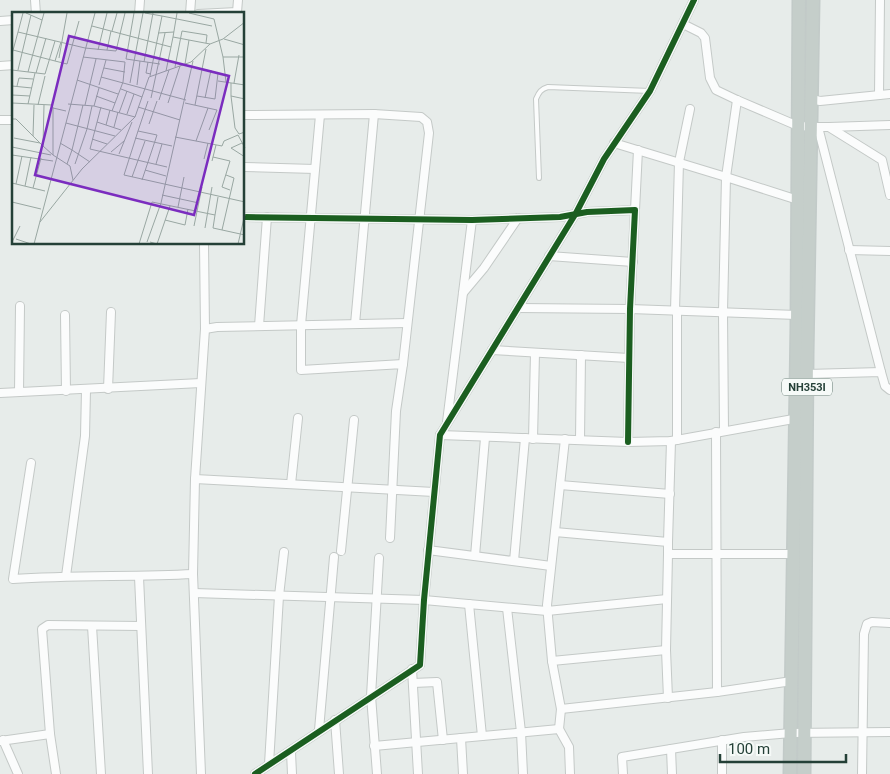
<svg xmlns="http://www.w3.org/2000/svg" width="890" height="774" font-family="Roboto,sans-serif">
<style>
.lines{fill:none;stroke-linecap:round;stroke-linejoin:round}
.service-casing{stroke:#c4c9c7;stroke-width:6}
.minor-casing{stroke:#c4c9c7;stroke-width:10}
.trunk-casing{stroke:#c2cac8;stroke-width:15}
.service{stroke:#fbfcfc;stroke-width:4}
.minor{stroke:#fbfcfc;stroke-width:8}
.trunk{stroke:#c5ceca;stroke-width:12}
.cycleway-casing{stroke:#f6faf8;stroke-width:9}
.cycleway{stroke:#1b5e20;stroke-width:6}
.labels{text-anchor:middle;dominant-baseline:central;stroke-width:5;stroke-linejoin:round;paint-order:stroke}
.shield{fill:#f6faf8;stroke:#637871;stroke-width:1}
.shield-label{font-size:11px;font-weight:bold;fill:#244037}
.inset-road{fill:none;stroke:#99a7a2;stroke-width:1}
.view{fill:#7b2cbf;fill-opacity:0.15;stroke:#7b2cbf;stroke-width:2.5}
.inset-edge{fill:none;stroke:#244037;stroke-width:2.5}
</style>
<rect width="100%" height="100%" fill="#e7ecea"/>
<g class="lines">
<g class="service-casing">
<path id="service" d="M 539,178 L 536,99 C 539,92 541,89 548,87 L 650,91"/>
</g>
<g class="minor-casing">
<g id="minor">
<polyline points="35,0 36,14"/>
<polyline points="139,14 140,0"/>
<polyline points="190,14 191,0"/>
<polyline points="198,14 237,12 238,0"/>
<polyline points="0,21 14,20"/>
<polyline points="683,24 701,33 705,38 710,78 716,90 737,100 798,126 818,127 881,372"/>
<polyline points="0,66 14,65"/>
<polyline points="879,95 880,0"/>
<polyline points="812,99 820,101 890,94"/>
<polyline points="244,115 374,114 421,117 427,122 429,133 403,364"/>
<polyline points="320,115 301,325 301,370 403,364 396,411 390,538"/>
<polyline points="0,120 14,120"/>
<polyline points="818,127 829,127 882,160 890,195"/>
<polyline points="829,127 890,125"/>
<polyline points="614,143 726,177 737,100"/>
<polyline points="244,167 315,169"/>
<polyline points="635,210 638,150"/>
<polyline points="244,217 472,220 560,217 587,212 635,210 630,309 628,442"/>
<polyline points="849,250 890,251"/>
<polyline points="549,256 633,262"/>
<polyline points="463,293 484,268 518,218"/>
<polyline points="518,308 630,309 797,315"/>
<polyline points="675,311 679,162 690,109"/>
<polyline points="677,311 677,440"/>
<polyline points="65,315 66,391"/>
<polyline points="355,324 374,114"/>
<polyline points="259,326 267,217"/>
<polyline points="205,329 217,327 407,323"/>
<polyline points="492,350 629,358"/>
<polyline points="807,374 881,372 885,386 890,390"/>
<polyline points="108,389 111,312"/>
<polyline points="19,392 20,306"/>
<polyline points="0,393 201,383"/>
<polyline points="447,422 472,220"/>
<polyline points="724,431 723,312 726,177 798,200"/>
<polyline points="716,432 717,692"/>
<polyline points="440,435 628,442 671,441 799,418"/>
<polyline points="533,439 535,353"/>
<polyline points="565,439 547,605 552,661 561,709 717,692 792,681"/>
<polyline points="580,440 581,355"/>
<path d="M 31,463 L 13,579 C 73,575 133,577 193,574"/>
<polyline points="195,479 434,492"/>
<polyline points="291,484 298,418"/>
<polyline points="560,485 670,494"/>
<polyline points="555,532 668,542 668,554 794,554"/>
<polyline points="668,542 671,441"/>
<polyline points="428,550 551,566"/>
<polyline points="341,551 354,420"/>
<polyline points="475,556 485,438"/>
<polyline points="514,561 525,438"/>
<polyline points="66,576 85,436 86,390"/>
<polyline points="139,577 148,774"/>
<polyline points="194,593 424,600 547,611 667,599"/>
<polyline points="469,604 482,736"/>
<polyline points="507,608 521,732 523,774"/>
<polyline points="92,626 101,774"/>
<polyline points="552,661 666,650"/>
<polyline points="412,669 418,774"/>
<polyline points="413,683 437,682 443,740"/>
<polyline points="668,698 666,650 668,554"/>
<polyline points="335,720 339,774"/>
<polyline points="559,729 561,709"/>
<polyline points="319,730 334,557"/>
<polyline points="461,738 463,774"/>
<polyline points="3,740 18,774"/>
<polyline points="722,740 722,774"/>
<polyline points="0,741 50,734"/>
<polyline points="374,746 559,729 569,747 570,774"/>
<polyline points="671,749 672,774"/>
<polyline points="291,752 292,774"/>
<polyline points="269,764 279,596 284,552"/>
<polyline points="56,774 50,734 42,629 48,625 141,626"/>
<polyline points="201,774 193,574 195,479 205,329 204,244"/>
<polyline points="255,774 420,665 424,600 440,435 576,213 604,159 650,91 694,0"/>
<polyline points="377,774 371,696 379,558"/>
<polyline points="623,774 622,757 744,737 791,733 890,732"/>
<polyline points="862,774 864,634 867,624 872,622 890,623"/>
</g>
</g>
<g class="trunk-casing">
<g id="trunk">
<polyline points="790,774 797,327 799,0"/>
<polyline points="804,774 807,354 813,0"/>
</g>
</g>
<use href="#service" class="service"/>
<use href="#minor" class="minor"/>
<use href="#trunk" class="trunk"/>
<g class="cycleway-casing">
<g id="cycleway">
<polyline points="244,217 472,220 560,217 587,212 635,210 630,309 628,442"/>
<polyline points="255,774 420,665 424,600 440,435 576,213 604,159 650,91 694,0"/>
</g>
</g>
<use href="#cycleway" class="cycleway"/>
</g>
<g class="labels">
<rect class="shield" x="782" y="378.5" width="50" height="17" rx="4"/>
<g class="shield-label">
<text x="807" y="387">NH353I</text>
</g>
</g>
<g transform="translate(12 12)">
<rect width="232" height="232" fill="#e7ecea"/>
<path class="inset-road" d="M 14,1 L 30,8M 122,1 L 114,47 L 148,52M 133,1 L 150,4 L 138,64M 177,1 L 202,7 L 211,45 L 233,45M 150,4 L 200,14M 80,14 L 159,35 L 161,25 L 198,32M 100,19 L 105,1M 6,20 L 11,1M 146,21 L 162,20M 161,25 L 165,1M 212,27 L 233,33M 1,38 L 43,49 L 49,30M 86,38 L 95,1M 95,38 L 99,19M 0,42 L 6,20 L 73,36 L 104,39 L 113,1M 71,45 L 113,50 L 111,70 L 100,99M 211,45 L 214,70M 47,46 L 55,1M 43,49 L 55,52 L 67,9M 132,50 L 141,1M 136,50 L 134,61 L 139,62M 173,52 L 177,28M 163,55 L 170,19 L 195,23 L 194,31M 92,56 L 113,60M 0,58 L 33,62 L 43,29M 6,58 L 19,3M 154,59 L 159,35M 16,60 L 32,1M 24,61 L 34,26M 89,65 L 174,88M 65,68 L 106,82M 206,69 L 233,73M 118,71 L 131,1M 219,71 L 219,84 L 233,87M 222,71 L 227,43M 87,73 L 94,48M 125,73 L 128,49M 0,74 L 20,76M 5,74 L 7,66 L 21,67M 109,77 L 130,85M 0,83 L 18,84M 84,84 L 103,91M 185,84 L 203,87 L 206,61 L 190,57M 219,84 L 223,116 L 227,122 L 233,120M 139,86 L 153,21M 193,86 L 199,58M 147,88 L 157,58M 0,91 L 40,93 L 41,96 L 54,99M 156,91 L 168,54M 173,91 L 205,98 L 197,118M 16,92 L 23,61M 56,92 L 82,94 L 123,105M 26,93 L 33,64M 32,93 L 31,134 L 41,143M 73,93 L 84,47M 183,93 L 194,37M 82,94 L 87,76M 89,95 L 78,137 L 155,155M 126,95 L 168,108M 41,96 L 41,143 L 58,154 L 61,168M 107,101 L 115,79M 115,102 L 122,82M 0,107 L 4,107 L 31,134M 85,110 L 109,118M 54,111 L 103,124M 137,112 L 145,89M 94,113 L 98,98M 102,115 L 106,100M 75,117 L 80,94M 126,119 L 112,163 L 233,190M 21,124 L 22,93M 163,125 L 210,134 L 212,129 L 226,123 L 233,136M 2,126 L 28,131M 123,126 L 160,134M 80,127 L 95,132M 184,129 L 196,96M 48,131 L 60,138 L 71,93M 230,131 L 219,136 L 233,145M 0,135 L 39,143M 99,140 L 112,129M 107,142 L 120,110M 0,143 L 41,149M 201,145 L 218,149 L 210,175 L 218,178M 192,147 L 196,131M 200,149 L 204,133M 55,152 L 60,138 L 78,150M 63,152 L 75,117M 144,152 L 150,132M 133,158 L 154,164M 120,165 L 133,129M 130,168 L 145,123 L 126,119 L 136,89M 0,171 L 33,179M 4,172 L 10,144M 13,174 L 19,145M 21,176 L 29,146M 150,183 L 187,191M 0,190 L 29,197M 166,195 L 172,165M 203,203 L 206,185M 153,208 L 173,213 L 176,197M 28,210 L 70,157 L 123,105 L 137,65 L 179,50 L 198,32 L 211,27 L 233,10M 182,214 L 190,175M 193,216 L 200,175M 210,218 L 222,166 L 214,163M 4,227 L 19,232M 0,230 L 8,214M 135,230 L 149,191 L 181,49M 138,230 L 145,232 L 158,194M 22,232 L 83,1M 127,232 L 140,190 L 203,203 L 201,216 L 233,223M 226,232 L 233,202"/>
<path class="view" d="M 57,24 L 217,64 L 182,203 L 23,163 Z"/>
<rect width="232" height="232" class="inset-edge"/>
</g>
<path d="M720 754v8h126v-8" fill="none" stroke="#244037" stroke-width="2.5"/>
<text x="728" y="754" font-size="15" fill="#244037" stroke="#f6faf8" stroke-width="4" paint-order="stroke">100 m</text>
</svg>
